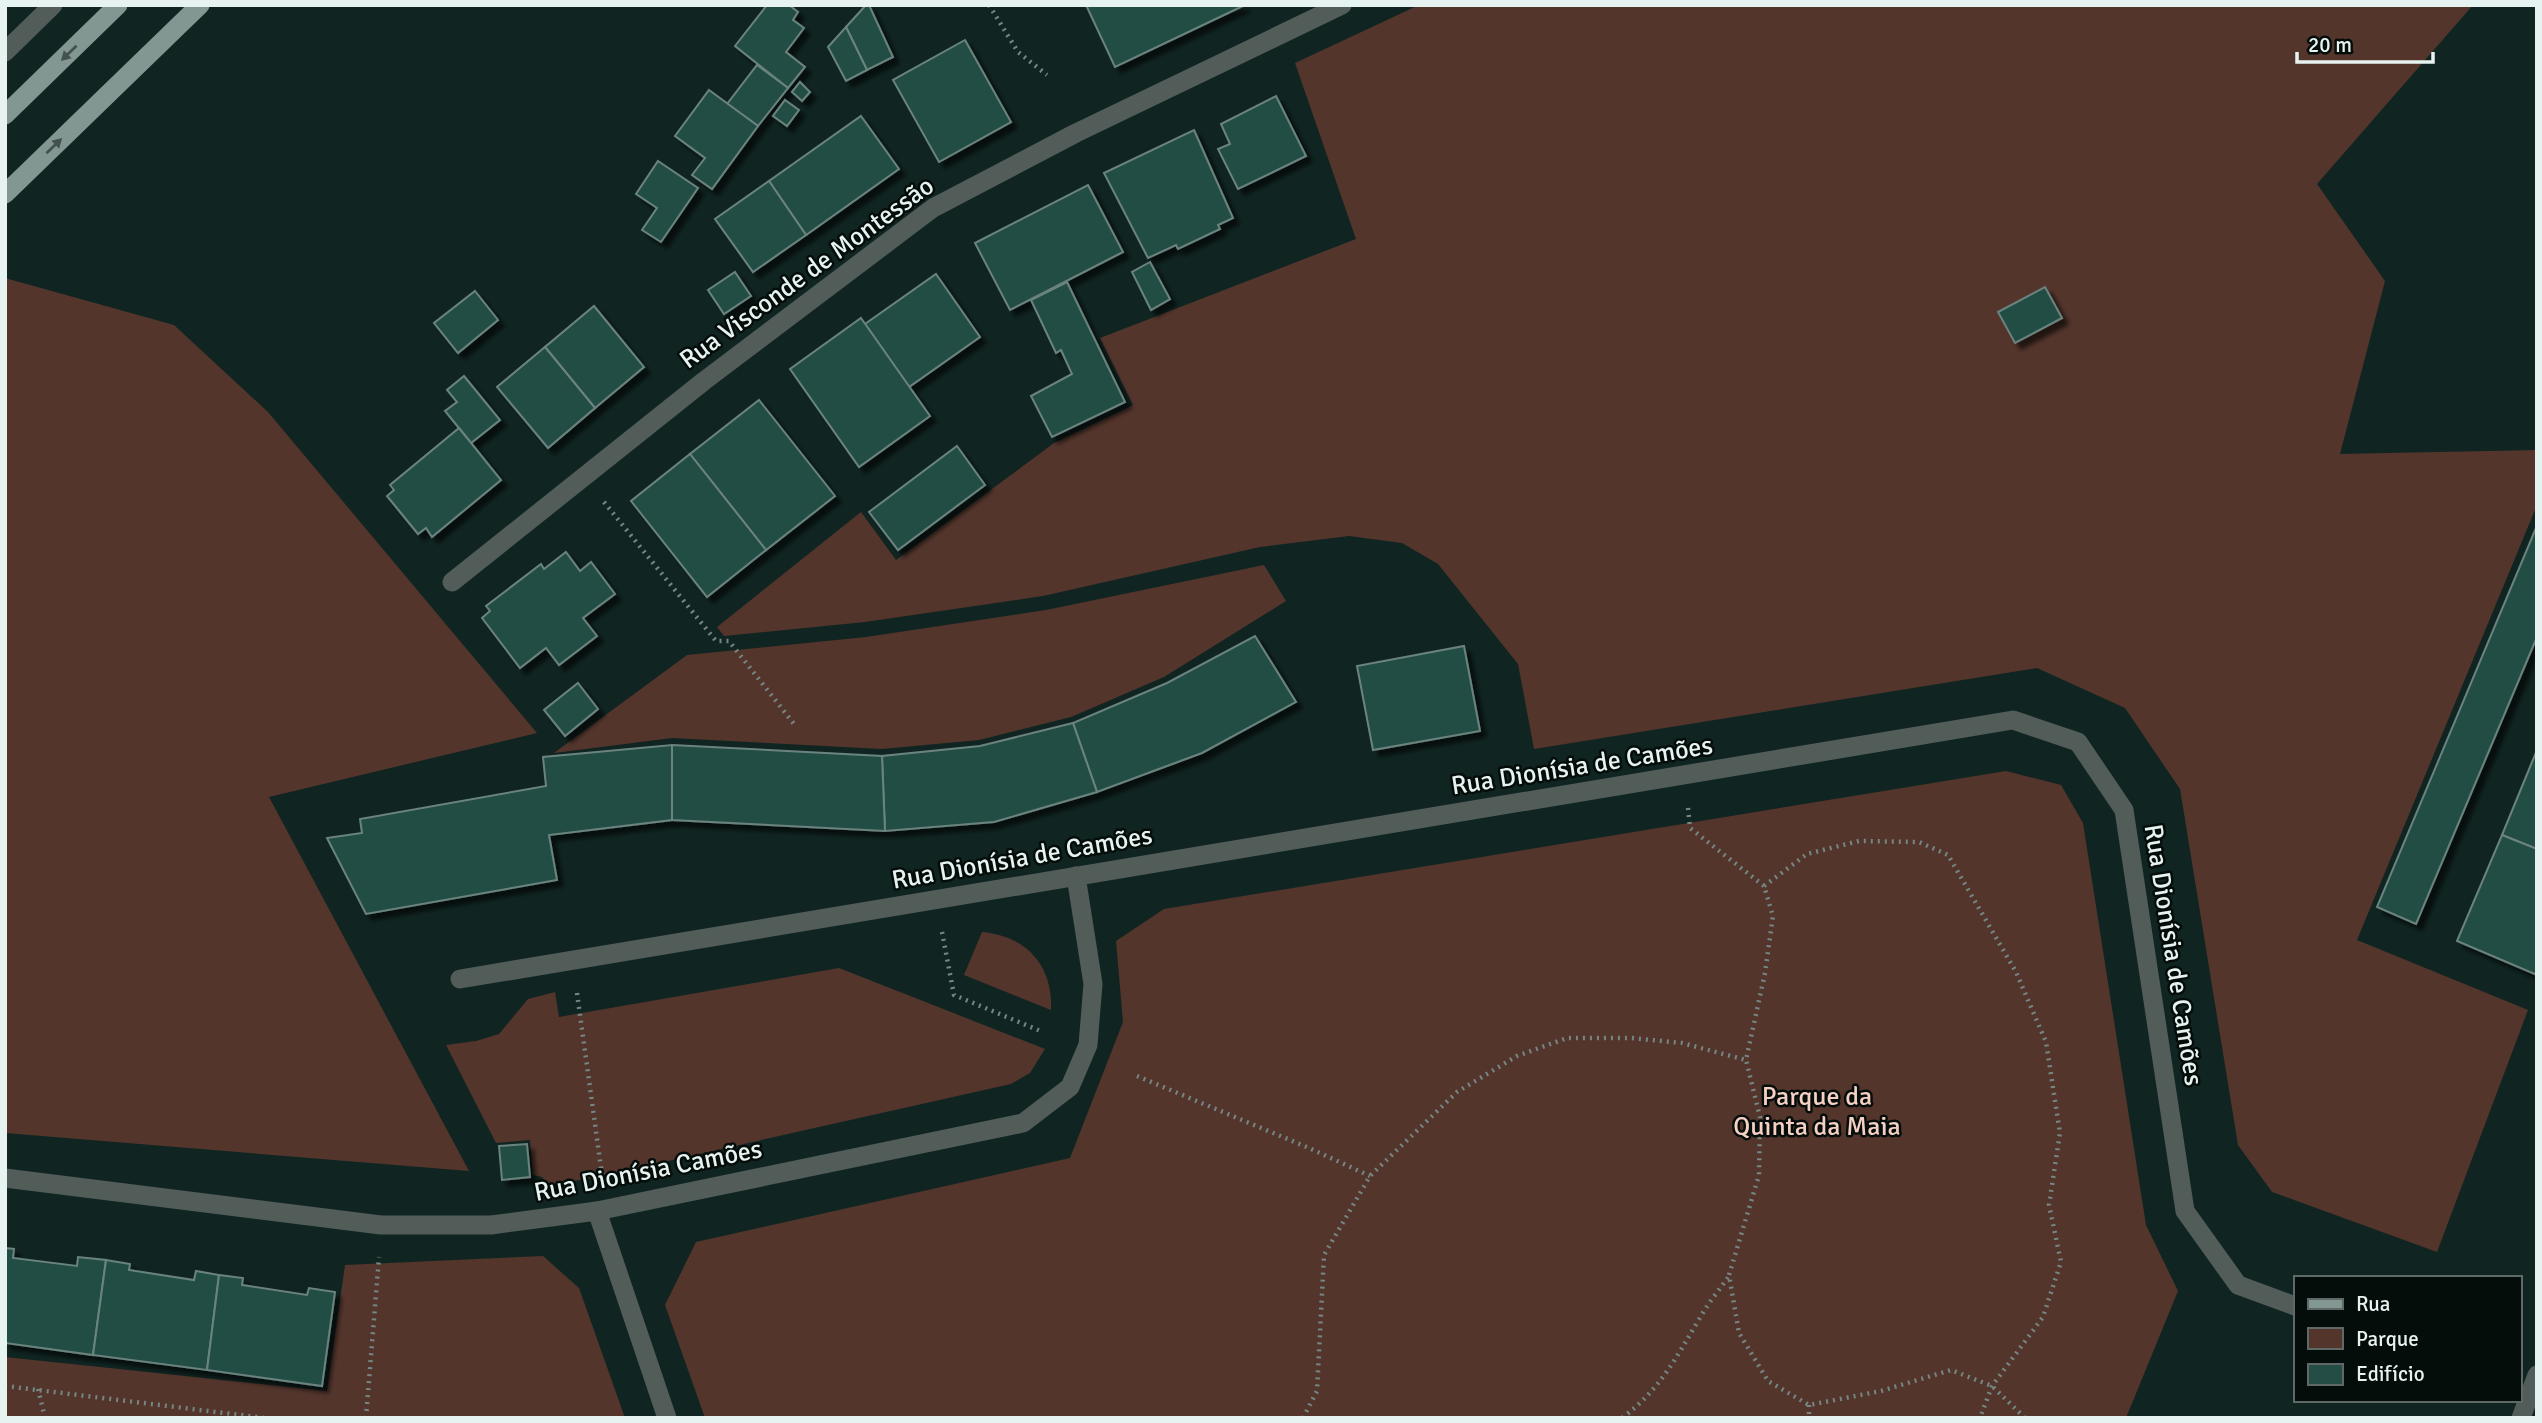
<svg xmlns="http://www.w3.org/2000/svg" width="2542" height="1423" font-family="Signika,sans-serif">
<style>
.green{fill:#53352c}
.building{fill:#234d45;stroke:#6b837e;stroke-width:2;filter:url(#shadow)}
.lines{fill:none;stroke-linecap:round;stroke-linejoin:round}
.path{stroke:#758683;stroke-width:4.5;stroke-dasharray:2 5;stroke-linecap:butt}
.service{stroke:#525c59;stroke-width:19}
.minor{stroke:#525c59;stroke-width:19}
.tertiary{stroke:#525c59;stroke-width:19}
.primary{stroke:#829792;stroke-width:19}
.oneway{fill:#44524e}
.labels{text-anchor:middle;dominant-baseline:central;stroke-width:5;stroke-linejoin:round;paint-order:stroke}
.street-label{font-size:26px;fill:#e6f3f0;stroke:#050d0b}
.park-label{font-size:26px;fill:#f6d0c3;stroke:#050d0b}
</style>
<defs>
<filter id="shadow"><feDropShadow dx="6" dy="6" stdDeviation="2" flood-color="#0009"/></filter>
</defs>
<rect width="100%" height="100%" fill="#102522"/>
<g class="green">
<polygon points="1419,5 2473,5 2317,184 2385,281 2340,454 2537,450 2537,505 2357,940 2528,1010 2437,1252 2272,1192 2238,1145 2180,789 2125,708 2037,668 1534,749 1518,664 1438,564 1402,543 1349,536 1260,547 1043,596 865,622 724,636 717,627 861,512 896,560 1054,443 1133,405 1100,338 1356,239 1295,63"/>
<polygon points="5,278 174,325 268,412 537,733 269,797 469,1171 5,1133"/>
<polygon points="1264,565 1286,601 1164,677 1071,717 979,740 882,749 672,738 554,753 687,655 866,637 1046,610"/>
<polygon points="2006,771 2061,785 2083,823 2146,1225 2178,1291 2126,1418 705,1418 665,1305 696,1242 1070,1158 1123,1022 1116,941 1164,909"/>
<path d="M 982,932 C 1026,936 1053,965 1051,1010 L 964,975 Z"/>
<polygon points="839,968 1045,1049 1030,1073 1011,1084 592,1178 548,1185 542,1177 533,1175 530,1140 496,1143 446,1045 476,1041 499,1034 528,999 555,992 559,1017"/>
<polygon points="543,1256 579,1288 625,1418 5,1418 5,1357 327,1391 345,1265"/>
</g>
<g class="building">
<polygon points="767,5 789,5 798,12 793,20 804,28 786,52 805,67 788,88 735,46"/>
<polygon points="866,5 869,5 893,57 867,70 846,27"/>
<polygon points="1086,5 1245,5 1115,67"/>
<polygon points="846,27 867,70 846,81 828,47"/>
<polygon points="965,40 1011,122 939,162 893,80"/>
<polygon points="757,65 788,88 758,126 727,104"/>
<polygon points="800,82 810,92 802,101 792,92"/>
<polygon points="709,90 758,126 712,189 692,175 705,158 675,136"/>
<polygon points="1276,96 1306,156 1238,189 1218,149 1230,144 1221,124"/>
<polygon points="785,100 799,110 787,126 773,116"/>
<polygon points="861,116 899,169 806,235 769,181"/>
<polygon points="1194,130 1233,218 1218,225 1220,229 1178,249 1176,245 1148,258 1104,173"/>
<polygon points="658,161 698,188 661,242 642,230 657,208 636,194"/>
<polygon points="769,181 806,235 753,272 715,219"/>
<polygon points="1088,185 1123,252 1010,310 975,243"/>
<polygon points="1150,262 1170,299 1151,310 1132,272"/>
<polygon points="735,272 751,296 724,314 708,290"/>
<polygon points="936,274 980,337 909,387 865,324"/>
<polygon points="1067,282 1125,402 1052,437 1031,396 1072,374 1061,350 1056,353 1031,300"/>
<polygon points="2045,287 2062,318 2015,343 1998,312"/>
<polygon points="475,291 498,320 458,353 434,323"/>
<polygon points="594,306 644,367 595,408 545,347"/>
<polygon points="861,318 930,416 859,467 790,369"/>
<polygon points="545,347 595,408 548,448 497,387"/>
<polygon points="464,376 500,420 471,443 445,411 457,402 447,390"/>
<polygon points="759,400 835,496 766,550 690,454"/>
<polygon points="459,428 501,480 432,537 426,528 418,534 387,496 394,490 390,485"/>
<polygon points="957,446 985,485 898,550 869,512"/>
<polygon points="690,454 766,550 707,597 631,501"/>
<polygon points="2536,528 2537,637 2416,924 2377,907"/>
<polygon points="566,552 580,571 591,562 615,594 583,618 597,636 559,665 546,648 520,668 482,618 490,611 486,606 541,564 544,569"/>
<polygon points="1255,636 1296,702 1202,753 1097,792 1073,723 1167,683"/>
<polygon points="1464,646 1480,731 1373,750 1357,666"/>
<polygon points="578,683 598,709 565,736 544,710"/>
<polygon points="1073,723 1097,792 994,822 885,831 882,756 980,746"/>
<polygon points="672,745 882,756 885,831 672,820"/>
<polygon points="672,745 672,820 549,835 557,880 366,914 327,838 362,833 360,819 546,786 543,757"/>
<polygon points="2537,750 2537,849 2502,835"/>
<polygon points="2502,835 2537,849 2537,975 2457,941"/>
<polygon points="527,1144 530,1177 502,1180 499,1146"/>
<polygon points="5,1248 14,1249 13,1258 77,1266 78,1257 106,1260 93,1355 5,1343"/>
<polygon points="106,1260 130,1264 129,1270 194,1280 196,1271 219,1275 207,1370 93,1355"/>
<polygon points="219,1275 243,1278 242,1285 307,1295 309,1288 335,1292 322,1386 207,1370"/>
</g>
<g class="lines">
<g class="path">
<polyline points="989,5 1018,52 1047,75"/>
<polyline points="604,502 716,641 729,641 794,724"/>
<polyline points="1688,808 1690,828 1764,886 1773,916 1765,973 1746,1060 1760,1117 1759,1175 1729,1275 1739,1333 1768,1381 1809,1405 1881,1391 1951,1370 1992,1386 2025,1418"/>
<polyline points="1764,886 1807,854 1859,841 1919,842 1948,855 2016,972 2046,1042 2060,1133 2049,1205 2061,1262 2043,1317 1992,1386 1980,1418"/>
<polyline points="942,932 954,995 1043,1032"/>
<polyline points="577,993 602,1175"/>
<polyline points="1137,1076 1309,1148 1370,1176"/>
<polyline points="5,1386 265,1418"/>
<polyline points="38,1389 45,1418"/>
<polyline points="1809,1405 1809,1418"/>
<polyline points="366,1418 379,1257"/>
<polyline points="1303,1418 1317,1391 1324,1255 1370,1176 1457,1092 1517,1056 1567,1038 1631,1038 1682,1043 1746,1060"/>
<path d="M 1622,1418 C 1661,1389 1677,1356 1701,1316 C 1709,1302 1720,1289 1729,1276"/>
</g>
<polyline class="service" points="597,1211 667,1418"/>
<g class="minor">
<polyline points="452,582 704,381 933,208 1076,133 1342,5"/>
<polyline points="460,979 2013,720 2078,742 2124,810 2185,1211 2238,1285 2295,1306"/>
<polyline points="5,1178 381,1225 491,1225 597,1211 1023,1123 1070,1087 1088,1045 1093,984 1076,876"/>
<polyline points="2521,1418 2537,1375"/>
</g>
<polyline class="tertiary" points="5,52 53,5"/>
<g class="primary">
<polyline points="5,115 118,5"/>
<polyline points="5,194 200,5"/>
</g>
</g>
<defs><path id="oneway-solid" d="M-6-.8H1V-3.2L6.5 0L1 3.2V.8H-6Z" transform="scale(1.75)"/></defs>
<g class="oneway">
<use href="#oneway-solid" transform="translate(69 53) rotate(136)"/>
<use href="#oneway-solid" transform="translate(54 146) rotate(-44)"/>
</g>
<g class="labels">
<g class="street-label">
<text transform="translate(807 273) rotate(-36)">Rua Visconde de Montessão</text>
<text transform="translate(1582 766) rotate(-9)">Rua Dionísia de Camões</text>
<text transform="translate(1022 858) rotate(-10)">Rua Dionísia de Camões</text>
<text transform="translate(2173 955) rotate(81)">Rua Dionísia de Camões</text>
<text transform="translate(648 1171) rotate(-11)">Rua Dionísia Camões</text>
</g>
<g class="park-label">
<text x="1817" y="1097">Parque da<tspan x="1817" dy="30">Quinta da Maia</tspan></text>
</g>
</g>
<rect width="2542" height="1423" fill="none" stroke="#e6f3f0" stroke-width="14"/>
<rect x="2294" y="1276" width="228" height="126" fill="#050d0b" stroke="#5f6967" stroke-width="2"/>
<rect x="2308" y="1299" width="35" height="10" fill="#829792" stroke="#5f6967" stroke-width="2"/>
<text x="2356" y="1311" font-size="21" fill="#e6f3f0">Rua</text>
<rect x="2308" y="1328" width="35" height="21" fill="#53352c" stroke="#5f6967" stroke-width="2"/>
<text x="2356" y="1346" font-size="21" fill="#e6f3f0">Parque</text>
<rect x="2308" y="1364" width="35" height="21" fill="#234d45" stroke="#5f6967" stroke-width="2"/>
<text x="2356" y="1381" font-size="21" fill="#e6f3f0">Edifício</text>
<path d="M2297 52v10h136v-10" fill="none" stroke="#e6f3f0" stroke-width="3.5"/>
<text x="2308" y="52" font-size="21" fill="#e6f3f0" stroke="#050d0b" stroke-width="5" paint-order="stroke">20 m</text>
</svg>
